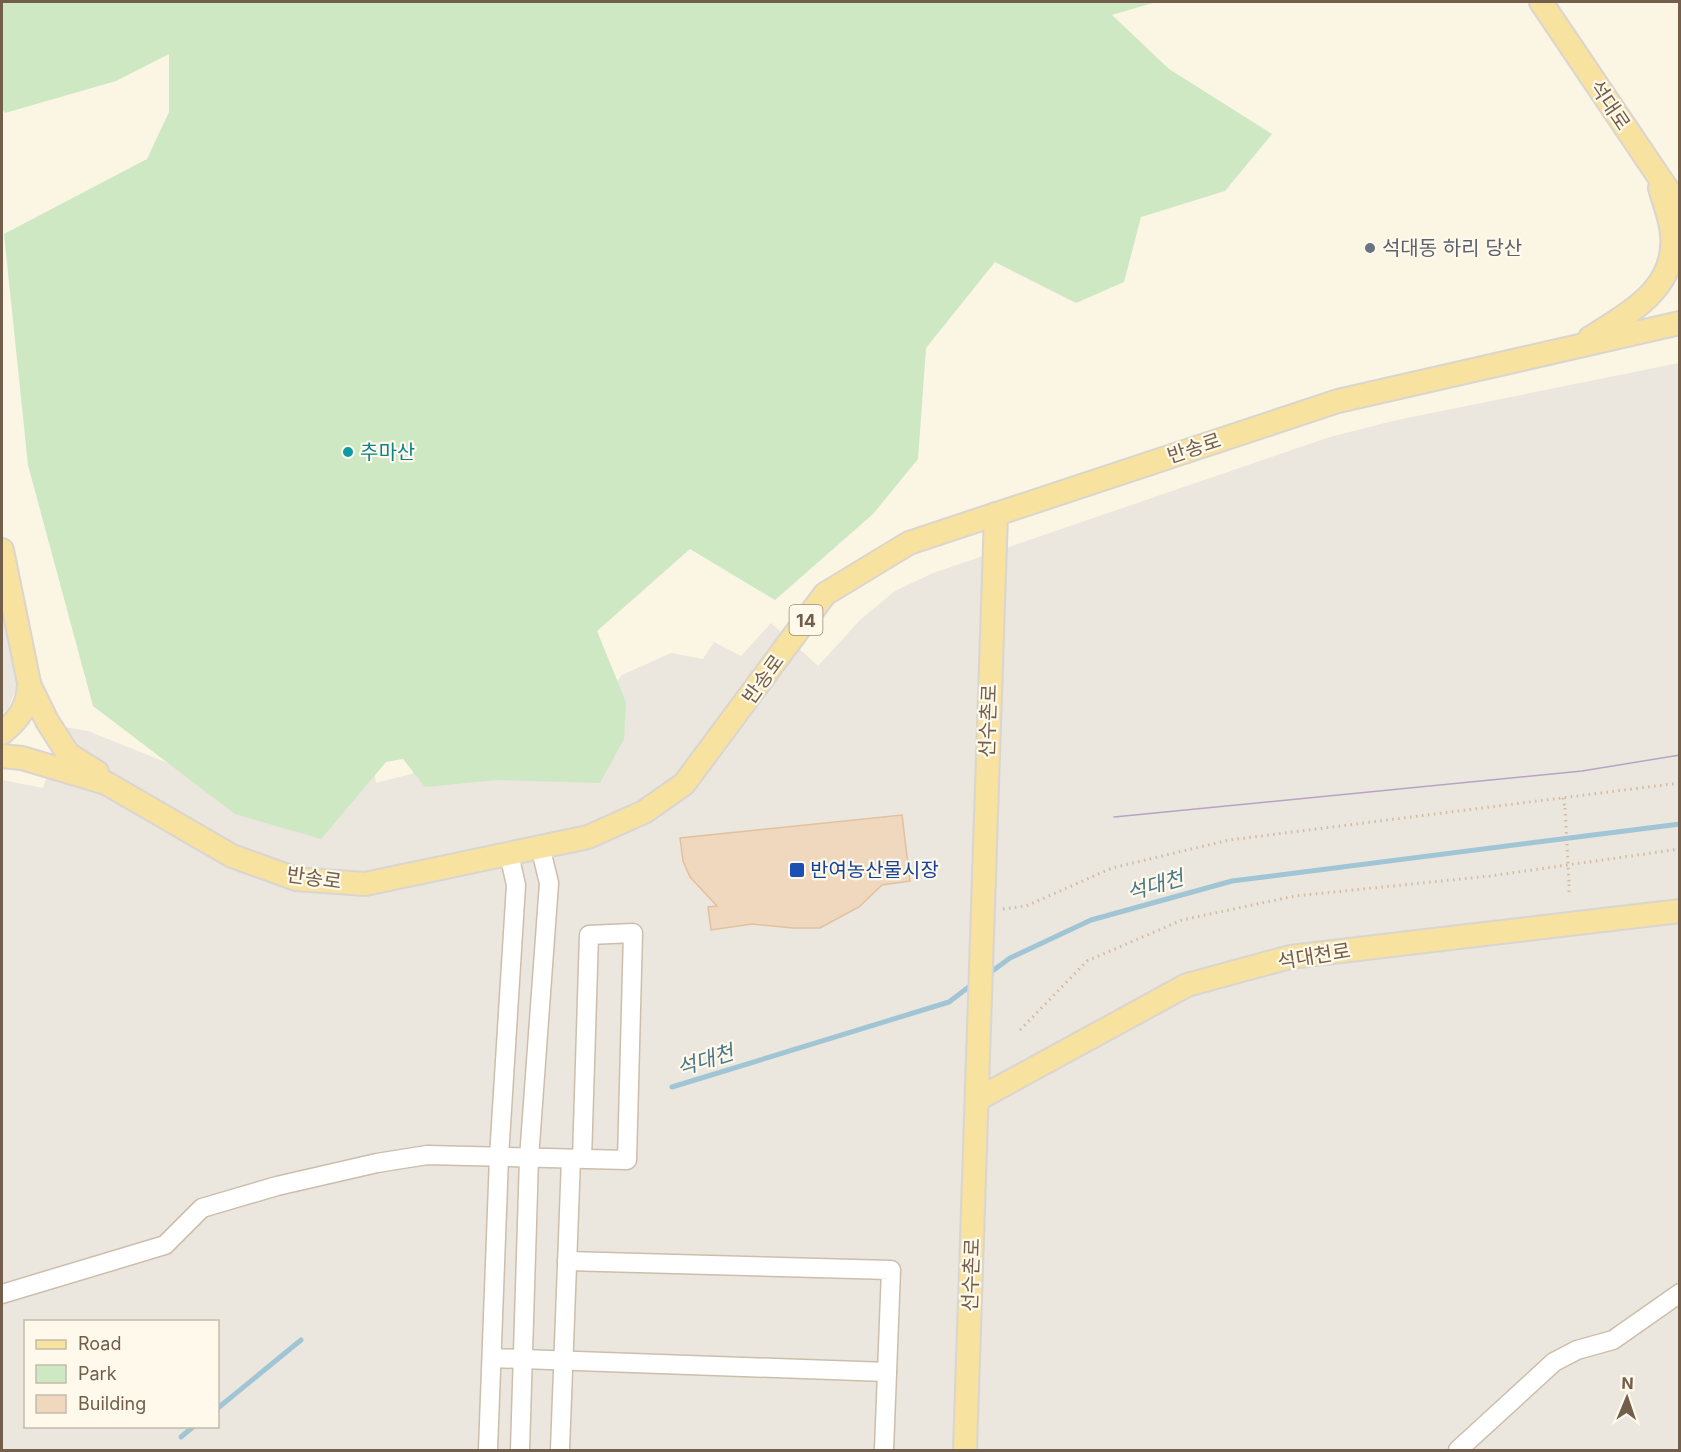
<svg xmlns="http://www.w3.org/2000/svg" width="1681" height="1452" font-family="Inter,'Noto Sans KR',sans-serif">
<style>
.industrial{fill:#ebe6de;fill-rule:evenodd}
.green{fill:#cde8c3}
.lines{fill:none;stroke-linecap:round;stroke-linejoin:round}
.stream{stroke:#a0c5d5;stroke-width:5}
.building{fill:#efd8bd;stroke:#e1c19e;stroke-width:1.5}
.minor-casing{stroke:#ccbeab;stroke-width:21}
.major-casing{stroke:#dad5d0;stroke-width:26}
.path{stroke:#d4bba0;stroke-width:3;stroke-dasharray:1.5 4.5;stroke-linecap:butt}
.minor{stroke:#fff;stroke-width:18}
.major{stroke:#f7e29f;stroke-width:22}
.tram{stroke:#b9a3c4;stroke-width:1.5}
.path-bridge{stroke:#d4bba0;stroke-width:3;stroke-dasharray:1.5 4.5;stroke-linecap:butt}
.worship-dot{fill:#6b7280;stroke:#fef9ea;stroke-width:2}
.culture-dot{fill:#0f9aa8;stroke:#fef9ea;stroke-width:2}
.transit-dot{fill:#1a4fb4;stroke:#fef9ea;stroke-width:2}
.labels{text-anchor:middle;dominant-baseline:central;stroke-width:4.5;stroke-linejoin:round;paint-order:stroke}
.shield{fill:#fef9ea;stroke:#9c8c7b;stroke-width:1.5}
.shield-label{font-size:18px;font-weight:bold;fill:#725e4b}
.street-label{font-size:20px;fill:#725e4b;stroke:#fef9ea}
.worship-label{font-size:20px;fill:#5b616d;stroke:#fef9ea;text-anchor:start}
.culture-label{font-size:20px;fill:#0d838f;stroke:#fef9ea;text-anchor:start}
.transit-label{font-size:20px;fill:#164399;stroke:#fef9ea;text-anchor:start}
.water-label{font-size:21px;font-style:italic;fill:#49788b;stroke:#fef9ea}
</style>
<rect width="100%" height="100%" fill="#fbf5e4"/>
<g class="industrial">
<path d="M 1679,363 L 1679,1450 L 2,1450 L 2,780 L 43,788 L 64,727 L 88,731 L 210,780 L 374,770 L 376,783 L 411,774 L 441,756 L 615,684 L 622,675 L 671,653 L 703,659 L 714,642 L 741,656 L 771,623 L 818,666 L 861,619 L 895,591 L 933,573 L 1330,437 L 1397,420 ZM 26,1322 L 218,1322 L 218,1426 L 26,1426 Z"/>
<polygon points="2,612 17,685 8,709 2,713"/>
</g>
<polygon class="green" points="2,2 1156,2 1112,15 1169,69 1272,134 1225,191 1141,217 1124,282 1076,303 995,262 926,348 918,459 873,514 775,600 690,549 597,631 626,702 624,739 600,783 497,780 425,787 403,759 386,762 321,839 235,814 93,706 28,465 4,234 147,159 169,112 169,54 116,81 5,113 2,108"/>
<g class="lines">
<g class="stream">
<polyline points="987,975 1010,958 1091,920 1232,881 1680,824"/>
<polyline points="672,1087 949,1002 974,983"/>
<polyline points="218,1408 301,1340"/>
<polyline points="181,1437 194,1426"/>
</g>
</g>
<polygon class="building" points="902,815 910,881 882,885 859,907 820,928 793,928 752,924 711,930 708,907 717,906 690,877 683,861 680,838"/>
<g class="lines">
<g class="minor-casing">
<g id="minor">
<polyline points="567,1261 891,1270 884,1450"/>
<polyline points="2,1294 165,1245 202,1208 277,1186 377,1163 427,1155 627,1160 633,933 589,935 582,1159"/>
<polyline points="492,1358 887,1372"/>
<polyline points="488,1450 499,1157 516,885 509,854"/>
<polyline points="520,1450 529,1158 549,883 540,846"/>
<polyline points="560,1450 571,1159"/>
<polyline points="1458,1450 1554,1362 1577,1350 1613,1340 1680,1293"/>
</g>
</g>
<g class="major-casing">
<g id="major">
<polyline points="1541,2 1680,208"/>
<path d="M 1590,338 C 1630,312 1677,289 1672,234 C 1671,219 1664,203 1660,188"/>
<path d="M 2,550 L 29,683 C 28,707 20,718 2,733"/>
<polyline points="29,684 47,721 68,754 97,772"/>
<polyline points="2,756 22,758 106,783 232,856 296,879 365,884 588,837 644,812 684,784 825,594 909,543 1338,401 1680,323"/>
<polyline points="978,1099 1187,985 1290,957 1680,911"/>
<polyline points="965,1450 996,514"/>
</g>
</g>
<g class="path">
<polyline points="1563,798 1565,808"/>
<polyline points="1569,892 1569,882"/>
<polyline points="1003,909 1026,906 1112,868 1229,840 1680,783"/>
<polyline points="1020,1030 1087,961 1182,920 1295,896 1490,876 1680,849"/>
</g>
<use href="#minor" class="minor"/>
<use href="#major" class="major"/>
<polyline class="tram" points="1114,817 1582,771 1680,755"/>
<polyline class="path-bridge" points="1565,808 1569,882"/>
</g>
<circle class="worship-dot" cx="1370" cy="248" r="6"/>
<circle class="culture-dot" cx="348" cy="452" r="6"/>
<rect class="transit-dot" x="789" y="862" width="16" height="16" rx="3"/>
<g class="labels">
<rect class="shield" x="789.5" y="605" width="33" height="30" rx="4.5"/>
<g class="shield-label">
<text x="806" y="620">14</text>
</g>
<g class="street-label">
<text transform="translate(1610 105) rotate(56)">석대로</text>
<text transform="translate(1194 448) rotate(-18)">반송로</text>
<text transform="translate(763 679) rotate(-54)">반송로</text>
<text transform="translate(988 721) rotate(-88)">선수촌로</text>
<text transform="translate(314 878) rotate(8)">반송로</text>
<text transform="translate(1314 956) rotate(-9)">석대천로</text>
<text transform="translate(971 1275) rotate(-88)">선수촌로</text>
</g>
<g class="worship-label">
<text x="1382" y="248">석대동 하리 당산</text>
</g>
<g class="culture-label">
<text x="360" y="452">추마산</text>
</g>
<g class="transit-label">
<text x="810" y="870">반여농산물시장</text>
</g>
<g class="water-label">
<text transform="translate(1155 885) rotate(-16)">석대천</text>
<text transform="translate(705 1060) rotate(-17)">석대천</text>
</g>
</g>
<rect width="1681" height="1452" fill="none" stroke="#725e4b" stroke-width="6"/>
<rect x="24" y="1320" width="195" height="108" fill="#fef9ea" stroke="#c6bbaa" stroke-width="1.5"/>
<rect x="36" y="1340" width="30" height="9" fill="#f7e29f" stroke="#c6bbaa" stroke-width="1.5"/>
<text x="78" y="1350" font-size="18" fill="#725e4b">Road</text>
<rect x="36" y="1365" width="30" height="18" fill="#cde8c3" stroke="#c6bbaa" stroke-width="1.5"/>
<text x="78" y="1380" font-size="18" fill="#725e4b">Park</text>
<rect x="36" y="1395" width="30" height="18" fill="#efd8bd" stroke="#c6bbaa" stroke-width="1.5"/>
<text x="78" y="1410" font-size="18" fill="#725e4b">Building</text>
<g transform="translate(1627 1398) rotate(2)" stroke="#fef9ea" stroke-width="4.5" paint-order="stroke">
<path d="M0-4.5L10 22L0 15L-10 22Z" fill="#725e4b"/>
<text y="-9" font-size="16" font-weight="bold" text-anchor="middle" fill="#725e4b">N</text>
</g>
</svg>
